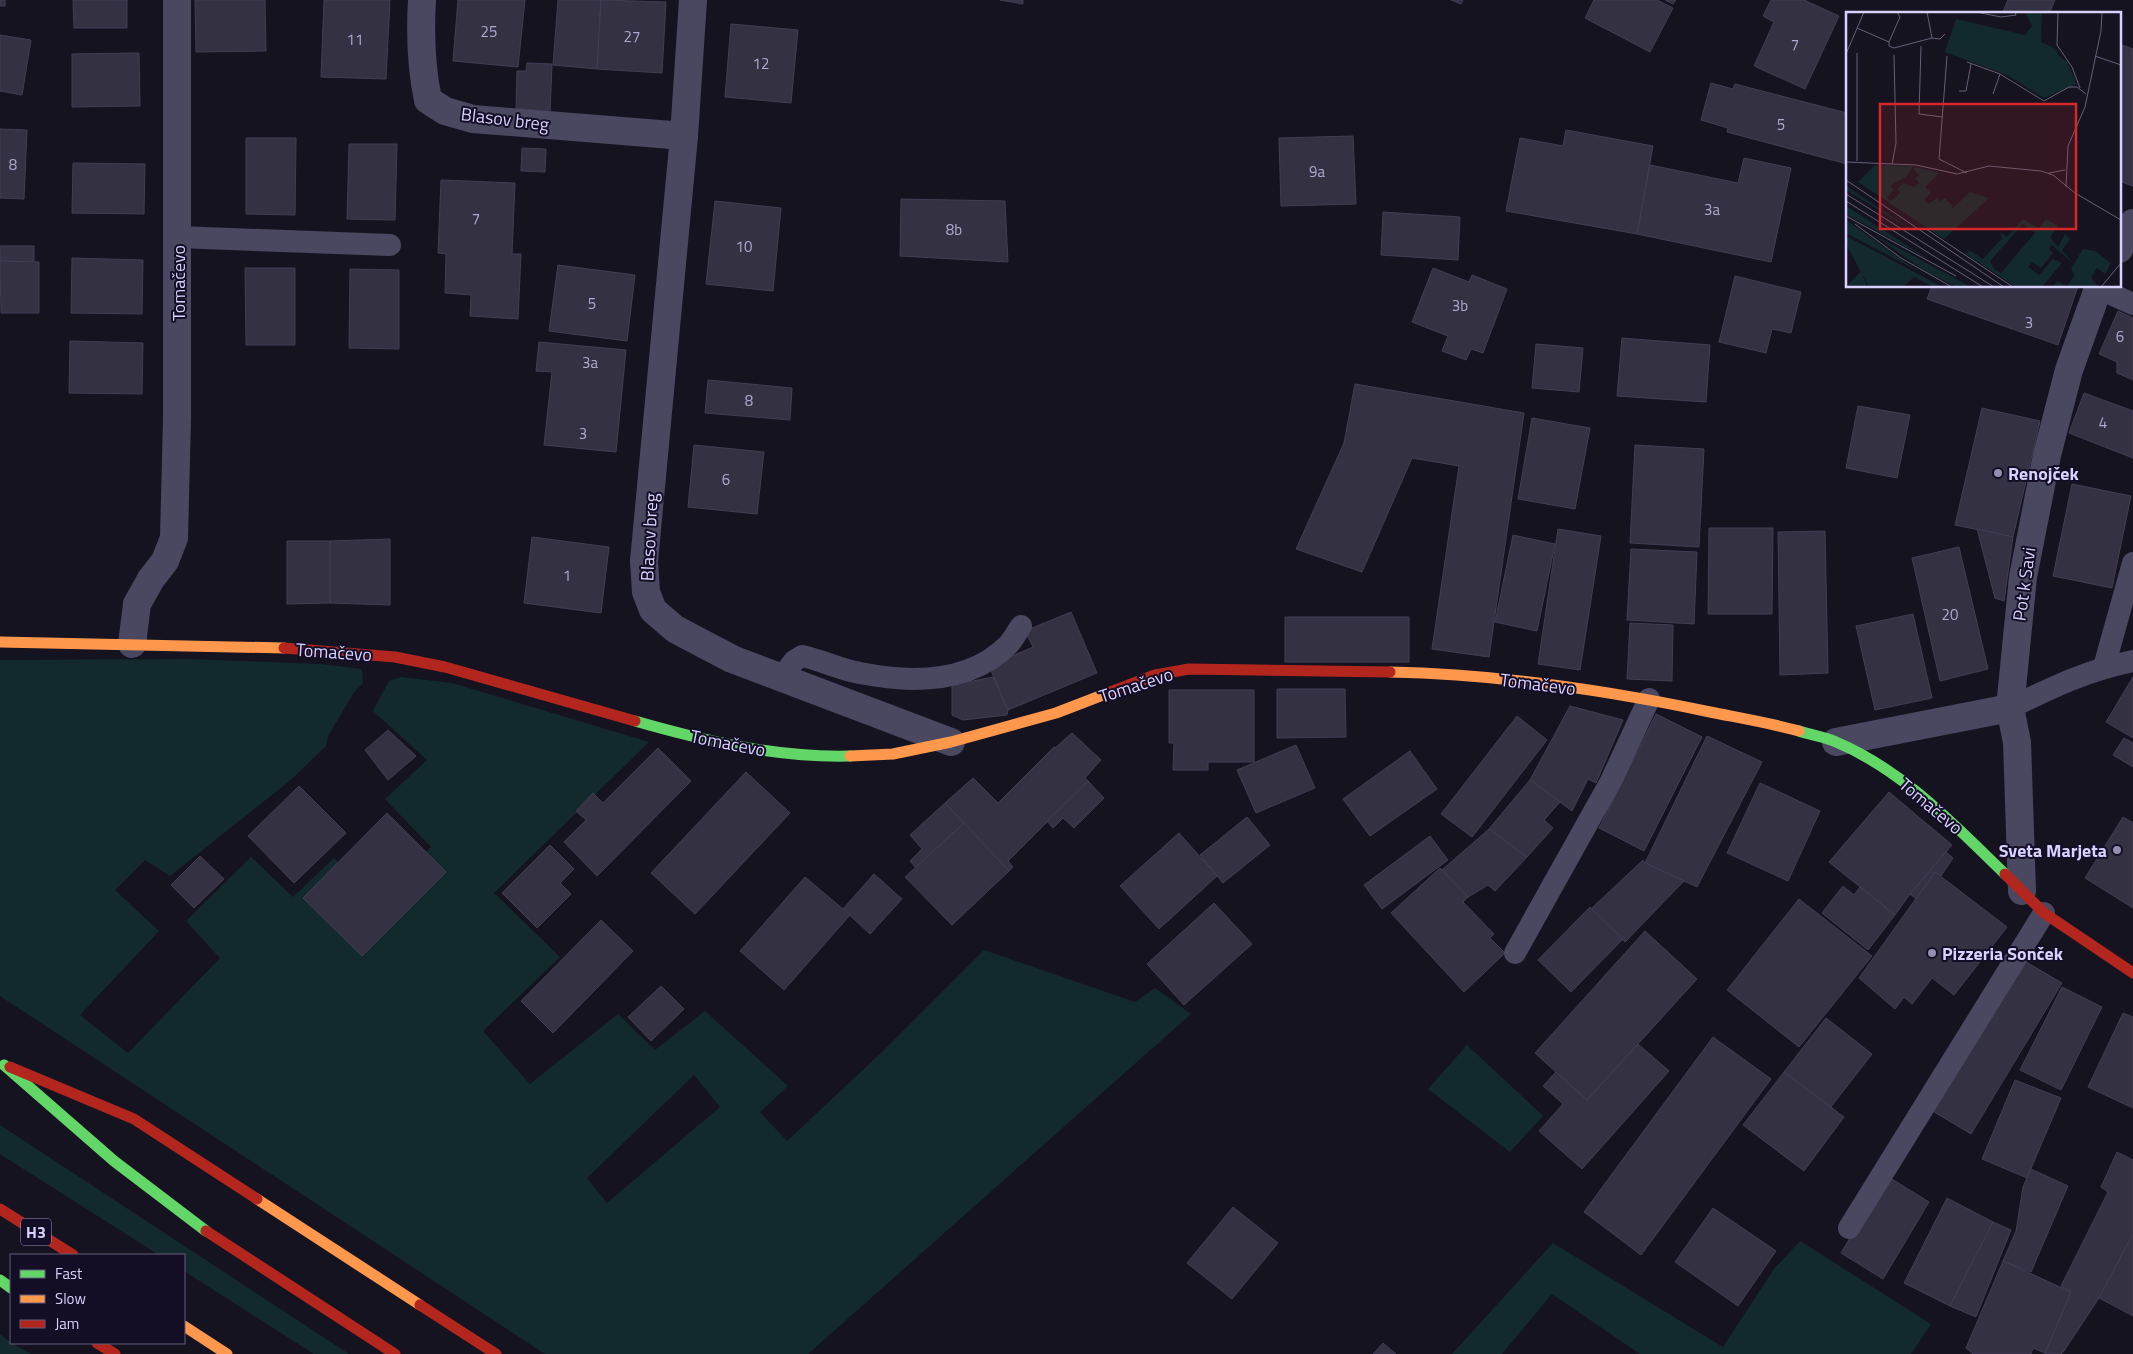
<svg xmlns="http://www.w3.org/2000/svg" width="2133" height="1354" font-family="'Titillium Web',sans-serif">
<style>
.green{fill:#122a2d;fill-rule:evenodd}
.building{fill:#343142;stroke:#433d54}
.lines{fill:none;stroke-linecap:round;stroke-linejoin:round}
.lane{stroke:#4a4861;stroke-width:22}
.street{stroke:#4a4861;stroke-width:28}
.fast{stroke:#63d668;stroke-width:11}
.slow{stroke:#ff974d;stroke-width:11}
.jam{stroke:#b3261e;stroke-width:11}
.poi-dot{fill:#958eb1;stroke:#130e25;stroke-width:2}
.labels{text-anchor:middle;dominant-baseline:central;stroke-width:4;stroke-linejoin:round;paint-order:stroke}
.number-label{font-size:15px;fill:#b0a9d0}
.shield{fill:#130e25;stroke:#9e96be;stroke-width:1}
.shield-label{font-size:16px;font-weight:bold;fill:#d9d1ff}
.street-label{font-size:18px;fill:#d9d1ff;stroke:#130e25}
.poi-label{font-size:18px;font-weight:bold;fill:#d9d1ff;stroke:#130e25;text-anchor:start}
.inset-road{fill:none;stroke:#645f79;stroke-width:1}
.view{fill:#d62828;fill-opacity:0.15;stroke:#d62828;stroke-width:2.5}
.inset-edge{fill:none;stroke:#d9d1ff;stroke-width:2.5}
</style>
<rect width="100%" height="100%" fill="#161320"/>
<g class="green">
<path d="M 187,659 L 320,664 L 362,669 L 363,683 L 353,694 L 328,736 L 326,746 L 292,779 L 170,876 L 145,860 L 115,890 L 159,931 L 80,1015 L 128,1053 L 220,958 L 186,921 L 251,857 L 293,897 L 334,858 L 376,899 L 431,847 L 385,799 L 427,760 L 373,711 L 389,681 L 401,677 L 452,683 L 649,742 L 494,893 L 560,957 L 483,1031 L 530,1084 L 618,1014 L 655,1050 L 705,1011 L 788,1086 L 760,1112 L 787,1141 L 882,1052 L 984,950 L 1135,1002 L 1155,988 L 1191,1014 L 808,1354 L 545,1354 L 0,996 L 0,660 ZM 694,1075 L 720,1107 L 607,1203 L 587,1178 Z"/>
<polygon points="1467,1045 1543,1116 1510,1152 1428,1089"/>
<polygon points="0,1125 349,1354 314,1354 184,1271 184,1255 159,1255 0,1154"/>
<polygon points="1800,1241 1931,1324 1911,1354 1640,1354 1552,1294 1502,1354 1452,1354 1553,1243 1723,1347 1774,1269"/>
<polygon points="0,1334 11,1343 32,1354 0,1354"/>
</g>
<g class="building">
<rect x="0" y="0" width="5" height="6"/>
<polygon points="73,0 127,0 127,28 74,28"/>
<polygon points="195,0 265,0 266,51 196,52"/>
<polygon points="324,0 390,0 386,79 321,77"/>
<polygon points="458,0 525,0 518,67 453,61"/>
<polygon points="558,0 601,0 597,69 553,65"/>
<polygon points="601,0 666,2 662,73 597,69"/>
<polygon points="1000,0 1023,0 1023,4"/>
<polygon points="1451,0 1463,0 1461,4"/>
<polygon points="1594,0 1657,0 1673,8 1650,52 1585,18"/>
<polygon points="1665,0 1676,0 1673,4"/>
<polygon points="1771,0 1804,0 1839,16 1805,89 1754,66 1774,22 1763,16"/>
<polygon points="2008,0 2055,0 2049,14 2002,14"/>
<polygon points="731,24 798,30 791,103 725,97"/>
<polygon points="0,35 31,40 22,95 0,91"/>
<polygon points="2119,44 2133,49 2133,186 2119,181"/>
<polygon points="139,53 140,106 72,107 72,54"/>
<polygon points="527,63 552,64 550,112 516,111 517,71 526,71"/>
<polygon points="1711,83 1733,89 1735,84 1847,113 1847,164 1727,132 1728,128 1701,120"/>
<polygon points="0,129 27,130 24,199 0,198"/>
<polygon points="1566,130 1653,146 1637,234 1506,211 1520,138 1563,146"/>
<polygon points="1353,136 1356,204 1281,206 1279,138"/>
<polygon points="246,138 296,138 295,215 246,214"/>
<polygon points="349,144 397,144 395,220 347,219"/>
<polygon points="522,148 546,149 545,172 521,171"/>
<polygon points="1744,158 1791,168 1771,262 1637,234 1650,165 1738,183"/>
<polygon points="73,163 145,164 144,214 72,213"/>
<polygon points="441,180 515,183 512,254 521,254 518,319 470,316 471,295 445,293 446,254 438,253"/>
<polygon points="901,199 1005,201 1008,262 900,256"/>
<polygon points="715,201 781,208 773,291 706,284"/>
<polygon points="1383,212 1460,217 1458,260 1381,255"/>
<polygon points="0,246 34,246 34,262 0,261"/>
<polygon points="72,258 143,260 142,314 71,313"/>
<polygon points="0,261 39,262 39,313 1,313"/>
<polygon points="558,265 635,275 627,341 549,331"/>
<polygon points="245,268 295,268 295,345 246,345"/>
<polygon points="1433,268 1469,282 1472,275 1507,289 1483,353 1471,349 1466,360 1442,351 1448,336 1412,322"/>
<polygon points="350,269 399,270 399,349 349,348"/>
<polygon points="1735,276 1801,292 1791,333 1772,329 1766,353 1719,342"/>
<polygon points="1932,286 2078,286 2058,345 1927,299"/>
<polygon points="2118,311 2133,318 2133,380 2117,373 2117,362 2099,354"/>
<polygon points="1622,338 1710,345 1706,402 1617,396"/>
<polygon points="70,341 143,343 142,394 69,393"/>
<polygon points="539,342 626,350 616,452 544,445 552,372 536,371"/>
<polygon points="1536,344 1583,348 1579,392 1532,388"/>
<polygon points="708,380 792,388 790,420 705,413"/>
<polygon points="1355,384 1524,413 1489,657 1432,649 1459,466 1412,458 1362,572 1296,549 1344,443"/>
<polygon points="2084,393 2133,411 2133,458 2069,433"/>
<polygon points="1858,406 1910,415 1897,478 1846,468"/>
<polygon points="1982,408 2040,421 2013,537 1955,525"/>
<polygon points="1532,418 1590,428 1575,509 1518,499"/>
<polygon points="694,445 764,452 757,514 688,507"/>
<polygon points="1635,445 1704,449 1699,547 1630,543"/>
<polygon points="2072,484 2131,496 2112,588 2053,576"/>
<polygon points="1709,528 1773,528 1772,614 1708,614"/>
<polygon points="1558,529 1601,536 1580,670 1538,664"/>
<polygon points="1977,529 2013,537 2004,601 1995,598"/>
<polygon points="1825,531 1828,673 1780,675 1778,532"/>
<polygon points="1513,535 1555,544 1537,631 1495,622"/>
<polygon points="532,537 609,547 601,613 524,603"/>
<polygon points="390,539 390,605 330,603 330,541"/>
<polygon points="287,541 330,541 330,603 287,604"/>
<polygon points="1959,547 1988,669 1940,681 1912,558"/>
<polygon points="1631,549 1697,552 1694,624 1627,620"/>
<polygon points="1071,612 1097,673 1008,710 989,666 1033,647 1025,631"/>
<polygon points="1913,614 1932,698 1875,710 1856,626"/>
<rect x="1285" y="617" width="124" height="45"/>
<polygon points="1630,623 1673,625 1672,681 1627,679"/>
<polygon points="993,677 1008,710 1007,715 963,720 952,715 952,682 973,681"/>
<polygon points="2133,677 2133,738 2106,722"/>
<polygon points="1277,689 1345,689 1346,737 1277,738"/>
<polygon points="1169,690 1254,690 1254,762 1208,762 1208,770 1173,770 1174,743 1169,743"/>
<polygon points="1570,706 1623,720 1596,783 1588,779 1572,811 1530,780"/>
<polygon points="1656,714 1702,737 1644,851 1599,828"/>
<polygon points="1517,716 1547,740 1472,837 1441,814"/>
<polygon points="388,730 416,756 388,780 365,750"/>
<polygon points="1072,733 1101,760 1085,778 1088,781 1008,861 1013,867 1009,871 945,803 973,778 998,803 1054,747 1055,748"/>
<polygon points="1707,736 1762,762 1697,887 1645,863"/>
<polygon points="2124,738 2133,743 2133,767 2113,755"/>
<polygon points="1296,745 1315,788 1256,813 1237,770"/>
<polygon points="658,748 691,781 597,876 564,842 586,820 576,811 593,793 603,803"/>
<polygon points="1410,751 1437,789 1370,836 1343,799"/>
<polygon points="746,772 790,813 695,914 651,873"/>
<polygon points="1530,780 1560,802 1544,820 1553,828 1527,857 1489,829"/>
<polygon points="1088,781 1104,798 1074,828 1063,818 1053,828 1047,821"/>
<polygon points="1760,783 1820,811 1788,881 1727,853"/>
<polygon points="299,786 346,833 294,883 248,836"/>
<polygon points="1889,792 1952,845 1910,894 1895,915 1829,862"/>
<polygon points="945,803 964,823 916,868 910,861 922,849 910,835"/>
<polygon points="387,813 446,872 362,956 303,898"/>
<polygon points="1247,817 1270,845 1223,883 1200,855"/>
<polygon points="2123,817 2133,823 2133,908 2085,878"/>
<polygon points="964,823 1009,871 952,925 905,877"/>
<polygon points="1489,829 1527,857 1495,891 1488,885 1468,897 1442,870"/>
<polygon points="1179,833 1217,876 1159,929 1120,886"/>
<polygon points="1430,836 1448,860 1382,909 1364,885"/>
<polygon points="550,845 574,869 560,883 571,894 537,928 502,893"/>
<polygon points="1946,852 1953,858 1941,876 1935,872 1916,899 1910,894"/>
<polygon points="200,856 224,879 194,908 171,885"/>
<polygon points="1643,860 1645,863 1684,881 1625,942 1591,909"/>
<polygon points="1440,868 1468,897 1463,902 1494,934 1490,938 1505,953 1464,992 1391,913"/>
<polygon points="1935,872 2007,927 1954,995 1932,978 1912,1004 1904,997 1895,1009 1859,978"/>
<polygon points="874,874 902,899 870,934 843,909"/>
<polygon points="805,877 850,915 784,990 740,951"/>
<polygon points="1843,886 1854,895 1860,887 1895,915 1868,950 1822,913"/>
<polygon points="1799,899 1872,956 1799,1047 1727,990"/>
<polygon points="1214,903 1252,944 1184,1005 1147,964"/>
<polygon points="1590,907 1623,939 1571,992 1538,960"/>
<polygon points="601,920 633,951 553,1033 521,1001"/>
<polygon points="1645,931 1697,979 1587,1100 1535,1053"/>
<polygon points="2021,959 2062,983 1971,1134 1931,1110"/>
<polygon points="661,986 684,1009 651,1041 628,1017"/>
<polygon points="2062,987 2102,1007 2061,1090 2020,1070"/>
<polygon points="2123,1013 2133,1017 2133,1108 2088,1087"/>
<polygon points="1826,1018 1872,1054 1830,1108 1784,1072"/>
<polygon points="1713,1037 1771,1079 1641,1255 1584,1212"/>
<polygon points="1638,1044 1669,1071 1582,1169 1539,1131 1563,1104 1543,1086 1556,1072 1587,1100"/>
<polygon points="1784,1072 1844,1117 1804,1171 1743,1125"/>
<polygon points="2015,1080 2061,1098 2027,1178 1982,1159"/>
<polygon points="2117,1152 2133,1160 2133,1234 2099,1298 2064,1351 2061,1354 2047,1354 2045,1353 2071,1292 2061,1286 2108,1192 2101,1187"/>
<polygon points="2031,1169 2068,1186 2031,1272 2003,1261 2016,1231 2023,1187"/>
<polygon points="1887,1176 1929,1202 1883,1279 1841,1253"/>
<polygon points="1947,1198 1993,1222 1950,1306 1904,1283"/>
<polygon points="1233,1207 1278,1243 1232,1299 1187,1263"/>
<polygon points="1713,1208 1776,1251 1738,1306 1675,1262"/>
<polygon points="1993,1222 2011,1230 1976,1317 1950,1306"/>
<polygon points="2133,1234 2133,1316 2099,1298"/>
<polygon points="2003,1261 2071,1292 2045,1353 2033,1348 2031,1354 1973,1354 1966,1348"/>
<polygon points="1383,1343 1396,1354 1373,1354"/>
</g>
<g class="lines">
<g class="lane">
<polyline points="178,237 390,245"/>
<polyline points="2098,288 2133,304"/>
<polyline points="2104,667 2133,563"/>
<path d="M 782,677 L 794,661 L 802,656 C 822,660 840,670 860,673 C 910,683 969,684 1008,645 C 1013,640 1017,632 1021,626"/>
<path d="M 2010,708 C 2051,688 2087,670 2133,661"/>
<polyline points="1515,953 1611,781 1649,699"/>
<polyline points="1849,1228 2044,913"/>
</g>
<g class="street">
<path d="M 422,0 C 420,34 421,67 428,100 L 445,111 L 473,119 L 684,136"/>
<polyline points="693,0 684,136 644,561 646,592 653,610 675,629 732,659 951,742"/>
<polyline points="2119,249 2133,223"/>
<polyline points="132,644 137,604 151,579 165,561 174,538 177,419 177,0"/>
<polyline points="1836,742 2010,708"/>
<polyline points="2022,891 2017,742 2010,708 2023,577 2047,455 2069,370 2099,286"/>
</g>
<g class="fast">
<path d="M 635,721 C 705,741 777,758 850,756"/>
<path d="M 1799,731 C 1811,735 1825,737 1836,742 C 1903,770 1954,825 2005,874"/>
<polyline points="4,1065 114,1161 206,1231"/>
<polyline points="0,1280 11,1288"/>
</g>
<g class="slow">
<polyline points="0,642 284,648"/>
<path d="M 1390,672 C 1498,674 1605,690 1710,712 C 1740,718 1770,723 1799,731"/>
<polyline points="850,756 893,754 951,742 1056,713 1108,693"/>
<polyline points="257,1199 420,1305"/>
<polyline points="184,1326 227,1354"/>
</g>
<g class="jam">
<polyline points="284,648 395,657 445,667 635,721"/>
<polyline points="1108,693 1155,675 1189,669 1390,672"/>
<polyline points="2005,874 2044,913 2133,973"/>
<polyline points="10,1067 134,1119 257,1199"/>
<polyline points="0,1209 73,1255"/>
<polyline points="206,1231 395,1354"/>
<polyline points="420,1305 496,1354"/>
<polyline points="97,1343 115,1354"/>
</g>
</g>
<g class="poi-dot">
<circle cx="1998" cy="473" r="5"/>
<circle cx="2117" cy="850" r="5"/>
<circle cx="1932" cy="953" r="5"/>
</g>
<g class="labels">
<g class="number-label">
<text x="489" y="31">25</text>
<text x="632" y="36">27</text>
<text x="355" y="39">11</text>
<text x="1795" y="44">7</text>
<text x="761" y="63">12</text>
<text x="1781" y="124">5</text>
<text x="13" y="164">8</text>
<text x="1317" y="171">9a</text>
<text x="1712" y="209">3a</text>
<text x="476" y="218">7</text>
<text x="954" y="229">8b</text>
<text x="744" y="246">10</text>
<text x="592" y="303">5</text>
<text x="1460" y="305">3b</text>
<text x="2029" y="322">3</text>
<text x="2120" y="336">6</text>
<text x="590" y="362">3a</text>
<text x="749" y="400">8</text>
<text x="2103" y="422">4</text>
<text x="583" y="433">3</text>
<text x="726" y="479">6</text>
<text x="567" y="575">1</text>
<text x="1950" y="614">20</text>
</g>
<rect class="shield" x="21" y="1218.5" width="30" height="27" rx="4"/>
<g class="shield-label">
<text x="36" y="1232">H3</text>
</g>
<g class="street-label">
<text transform="translate(505 119) rotate(7)">Blasov breg</text>
<text transform="translate(178 283) rotate(-90)">Tomačevo</text>
<text transform="translate(649 537) rotate(-87)">Blasov breg</text>
<text transform="translate(2024 584) rotate(-82)">Pot k Savi</text>
<text transform="translate(334 652) rotate(4)">Tomačevo</text>
<text transform="translate(1538 684) rotate(7)">Tomačevo</text>
<text transform="translate(1136 685) rotate(-18)">Tomačevo</text>
<text transform="translate(728 743) rotate(11)">Tomačevo</text>
<text transform="translate(1931 806) rotate(40)">Tomačevo</text>
</g>
<g class="poi-label">
<text x="2008" y="473">Renojček</text>
<text x="2107" y="850" text-anchor="end">Sveta Marjeta</text>
<text x="1942" y="953">Pizzeria Sonček</text>
</g>
</g>
<g transform="translate(1846 12)">
<rect width="275" height="275" fill="#161320"/>
<path d="M 179,0 L 196,0 L 195,30 L 210,37 L 212,43 L 221,50 L 231,72 L 198,86 L 161,63 L 99,40 L 110,7 L 179,23 L 186,14 ZM 29,153 L 67,154 L 61,164 L 44,174 L 48,178 L 41,186 L 45,189 L 54,181 L 51,177 L 57,171 L 68,175 L 73,171 L 69,166 L 73,163 L 68,158 L 69,155 L 93,161 L 79,175 L 85,181 L 78,187 L 82,192 L 91,186 L 94,189 L 99,186 L 106,193 L 106,197 L 124,180 L 143,186 L 98,227 L 12,170 ZM 0,174 L 72,222 L 124,254 L 0,178 ZM 0,194 L 85,249 L 0,202 ZM 177,207 L 193,216 L 200,207 L 212,214 L 204,225 L 212,235 L 219,222 L 224,227 L 216,238 L 227,251 L 206,233 L 203,237 L 207,241 L 195,256 L 186,250 L 182,255 L 193,263 L 207,247 L 216,251 L 196,275 L 170,275 L 120,242 L 123,238 L 137,247 L 156,226 L 154,220 L 161,225 ZM 177,212 L 189,221 L 155,261 L 148,257 L 144,249 ZM 0,208 L 57,249 L 76,261 L 0,221 ZM 26,222 L 58,239 L 125,275 L 110,275 L 78,258 ZM 0,224 L 57,254 L 96,275 L 87,275 L 68,265 L 57,275 L 23,275 L 0,232 ZM 237,237 L 249,239 L 265,251 L 259,262 L 251,256 L 245,266 L 252,274 L 206,275 L 211,269 L 221,274 L 229,263 L 225,257 ZM 15,259 L 21,275 L 0,275 L 2,273 Z" fill="#122a2d" fill-rule="evenodd"/>
<path class="inset-road" d="M 81,0 L 86,26M 130,0 L 155,5 L 170,3 L 169,0M 212,0 L 211,33 L 226,55 L 234,76M 11,16 L 43,30 L 54,5 L 51,0M 43,30 L 43,34 L 48,36 L 86,26 L 94,27 L 99,22M 75,34 L 73,102 L 97,105M 0,42 L 18,0M 101,44 L 93,147 L 121,161M 249,44 L 275,53M 121,50 L 154,62 L 198,89 L 223,75 L 231,75 L 240,82M 113,79 L 120,79 L 125,52M 147,82 L 154,62M 11,149 L 11,41M 0,150 L 70,153 L 111,162 L 143,154 L 195,159 L 207,163 L 229,181 L 275,208M 46,152 L 50,131 L 48,43M 203,161 L 219,158M 0,168 L 34,191M 220,175 L 222,134 L 239,95 L 255,19 L 256,0M 0,182 L 148,275M 0,189 L 137,275M 34,191 L 158,275M 0,204 L 110,264M 9,212 L 55,246 L 106,275M 80,217 L 167,275M 255,275 L 275,251"/>
<path class="view" d="M 34,92 L 230,92 L 230,217 L 34,217 Z"/>
<rect width="275" height="275" class="inset-edge"/>
</g>
<rect x="10" y="1254" width="175" height="90" fill="#130e25" stroke="#625c7c"/>
<rect x="20" y="1270" width="25" height="8" fill="#63d668" stroke="#625c7c"/>
<text x="55" y="1279" font-size="15" fill="#d9d1ff">Fast</text>
<rect x="20" y="1295" width="25" height="8" fill="#ff974d" stroke="#625c7c"/>
<text x="55" y="1304" font-size="15" fill="#d9d1ff">Slow</text>
<rect x="20" y="1320" width="25" height="8" fill="#b3261e" stroke="#625c7c"/>
<text x="55" y="1329" font-size="15" fill="#d9d1ff">Jam</text>
</svg>
